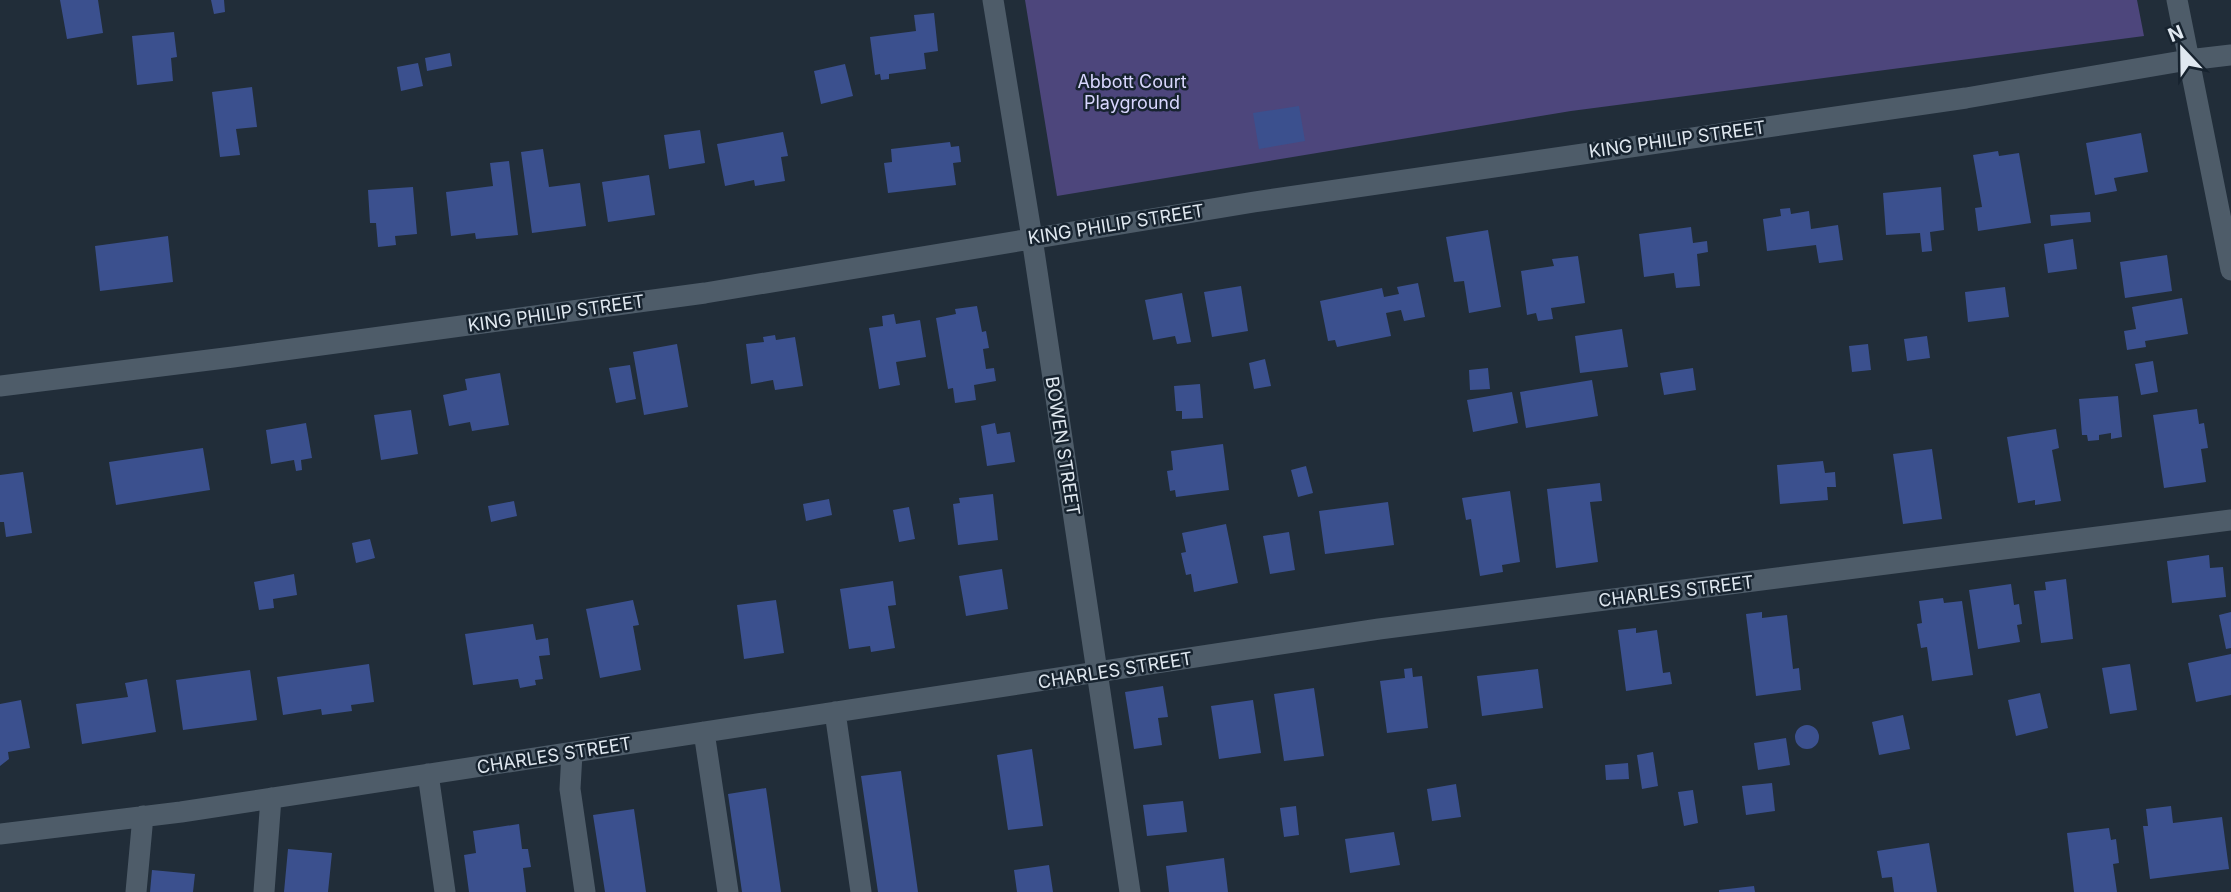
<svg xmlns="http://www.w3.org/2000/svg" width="2231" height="892" font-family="Inter,sans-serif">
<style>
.green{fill:#4d467c}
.building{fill:#3b508e}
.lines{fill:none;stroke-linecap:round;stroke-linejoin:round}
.minor{stroke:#4e5c69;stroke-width:21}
.labels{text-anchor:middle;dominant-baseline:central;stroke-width:5;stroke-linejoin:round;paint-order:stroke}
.park-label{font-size:18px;fill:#d9d7fe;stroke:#17232f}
.street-label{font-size:18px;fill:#e0e8f0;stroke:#17232f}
</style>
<rect width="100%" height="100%" fill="#212d39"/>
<path class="green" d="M1025,0H2137L2144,36L1571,111L1057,196Z"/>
<path class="building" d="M60,0H98L103,33L67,39Z
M211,0H224L225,12L214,14Z
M934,13L938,51L924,53L926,69L889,74V79L881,80L880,74L875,75L870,37L916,31L914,15Z
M174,32L177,57L171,58L173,81L137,85L132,36Z
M450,53L452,66L427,71L425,58Z
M418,63L423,86L401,91L397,67Z
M845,64L853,96L821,104L814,71Z
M252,87L257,127L236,129L240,155L220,157L212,92Z
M1299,106L1305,141L1259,149L1253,113Z
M700,130L705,163L669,169L664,135Z
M783,132L788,156L781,157L785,181L755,186L754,180L725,186L717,144Z
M2141,133L2148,172L2114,178L2117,191L2095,195L2086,143Z
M950,142L951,147L959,146L961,162L953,163L956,185L888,193L884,163L892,162L891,149Z
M543,149L549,187L580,183L586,226L532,233L521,152Z
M1998,151L1999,156L2019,153L2031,223L1978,231L1975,208L1982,207L1973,155Z
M509,161L518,235L476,239L475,233L451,236L446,192L493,186L490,163Z
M649,175L655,215L608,222L602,182Z
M413,187L417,234L395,236L396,245L378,247L376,223H370L368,190Z
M1941,187L1944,230L1930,232L1932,251L1922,252L1920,233L1886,235L1883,193Z
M1790,208L1791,214L1809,211L1811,229L1838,225L1843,260L1819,263L1816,245L1767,251L1763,219L1781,216L1780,209Z
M2090,212L2091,222L2051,226L2050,215Z
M1691,227L1693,243L1707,241L1708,252L1697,254L1700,286L1676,288L1674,273L1644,277L1639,234Z
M1488,230L1501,307L1469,313L1464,281L1454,282L1446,237Z
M168,236L173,282L100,291L95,246Z
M2073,239L2077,269L2048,273L2044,244Z
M2167,255L2172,291L2125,298L2120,262Z
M1578,256L1585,303L1551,308L1553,319L1538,321L1536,313L1527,315L1521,271L1554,266L1552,259Z
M1418,283L1425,317L1404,321L1401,310L1386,313L1391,336L1337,347L1335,340L1328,341L1320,301L1382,288L1384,297L1399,294L1397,287Z
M1241,286L1248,331L1212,337L1204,292Z
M2005,287L2009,317L1968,322L1965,292Z
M1182,293L1191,342L1177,344L1175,336L1153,340L1145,300Z
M2182,298L2188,334L2145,341L2146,347L2127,350L2124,331L2136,329L2132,307Z
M977,306L982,332L986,331L989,348L983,349L986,369L994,368L996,381L974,385L976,400L955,403L953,388L948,389L936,318L956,314L955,309Z
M894,314L896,324L920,320L926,357L896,362L900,385L879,389L869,328L883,326L882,316Z
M1622,329L1628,367L1580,373L1575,336Z
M775,335L776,340L795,337L803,386L775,390L773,380L751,384L746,344L764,342L763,337Z
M1927,336L1930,358L1907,361L1904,339Z
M677,344L688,407L644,415L633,352Z
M1868,344L1871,370L1852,372L1849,346Z
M1265,359L1271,386L1254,389L1249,363Z
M2153,361L2158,392L2141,395L2135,364Z
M630,365L636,399L616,403L609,368Z
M1488,368L1490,389L1470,390L1469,370Z
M1693,368L1696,390L1664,395L1660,373Z
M500,373L509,425L472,431L470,422L449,426L443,395L467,390L465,379Z
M1592,380L1598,416L1526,428L1520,392Z
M1200,384L1203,418L1182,419V411H1176L1174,386Z
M1512,392L1518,423L1473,432L1467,400Z
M2118,396L2122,437L2111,439V433L2099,435V440L2088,441L2087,435H2082L2079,399Z
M2197,409L2199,424L2204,423L2208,448L2201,449L2206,482L2164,488L2153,415Z
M411,410L418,454L381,460L374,415Z
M306,423L312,458L301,460L302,470L296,471L294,460L271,464L266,430Z
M995,423L997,434L1010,432L1015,462L987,466L981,426Z
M2056,429L2059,448L2052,450L2061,501L2035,505V500L2018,503L2007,437Z
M1223,444L1229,490L1176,497L1175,490L1170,491L1167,471L1173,470L1171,451Z
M203,448L210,490L116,505L109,462Z
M1932,449L1942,519L1903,524L1893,454Z
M1823,461L1825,473L1835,472L1836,487H1827L1828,500L1780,504L1777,465Z
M1306,466L1313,493L1298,497L1291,470Z
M23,472L32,533L6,537L4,522H0V475Z
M1600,483L1602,501L1590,502L1598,562L1556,568L1547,489Z
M1510,491L1520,562L1502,565L1503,572L1480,576L1471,519L1466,520L1462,498Z
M993,494L998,540L958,545L953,504L960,503L959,498Z
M829,499L832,515L806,521L803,504Z
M514,501L517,516L491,522L488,506Z
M1388,502L1394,545L1325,554L1319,511Z
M909,507L915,539L899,542L893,510Z
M1226,524L1238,583L1194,592L1191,574L1186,575L1181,553L1186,552L1182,533Z
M1289,532L1295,570L1270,574L1263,536Z
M370,539L375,558L356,563L352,543Z
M2209,555L2210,568L2223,567L2226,597L2172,603L2167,561Z
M1002,569L1008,609L966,616L959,576Z
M294,574L297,595L273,599L274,608L259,610L254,582Z
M2066,579L2073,639L2041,643L2034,591L2046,590L2045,582Z
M893,581L896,605L888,606L895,648L871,652L870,646L849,649L840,589Z
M2011,584L2014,605L2019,604L2022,624L2017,625L2020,642L1978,649L1969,590Z
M1943,598L1944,603L1962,601L1973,675L1932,681L1927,647L1921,648L1917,624L1922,623L1919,601Z
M633,600L639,625L633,626L641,670L600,678L586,609Z
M776,600L784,653L744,659L737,605Z
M1762,612V618L1787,615L1793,669L1799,668L1801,690L1756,696L1746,614Z
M2231,612V648L2226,649L2219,615Z
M533,624L536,640L548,638L550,655L539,656L543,679L535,680L536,685L520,688L518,679L473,685L465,634Z
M1636,628V633L1657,630L1663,673L1670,672L1672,684L1626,691L1618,630Z
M2231,654V695L2196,702L2188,663Z
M369,664L374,702L351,705L352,711L322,715L321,709L283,715L277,677Z
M2130,664L2137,710L2110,714L2102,668Z
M1412,668L1413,677L1422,676L1428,728L1387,733L1380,681L1405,678L1404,669Z
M1538,669L1543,708L1482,716L1477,676Z
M250,670L257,720L183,730L176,680Z
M147,679L156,732L82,744L76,704L128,697L125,683Z
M1163,686L1168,717L1158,718L1162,745L1134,749L1125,692Z
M1314,688L1324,756L1284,761L1274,694Z
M2040,693L2048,728L2016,736L2008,700Z
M21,700L30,748L8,752L9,759L0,766V704Z
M1253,700L1261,753L1219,759L1211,706Z
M1903,715L1910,749L1879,755L1872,722Z
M1795 737a12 12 0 1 1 24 0a12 12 0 1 1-24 0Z
M1786,738L1790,765L1758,770L1754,743Z
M1032,749L1043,826L1008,830L997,755Z
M1653,752L1658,786L1642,789L1637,755Z
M1628,763L1629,779L1606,780L1605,765Z
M901,771L918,892H878L861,776Z
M1772,783L1775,811L1746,815L1742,786Z
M1456,784L1461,817L1432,821L1427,789Z
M766,788L781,892H742L728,794Z
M1693,790L1698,823L1684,826L1678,792Z
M1183,801L1187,832L1147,836L1143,805Z
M1296,806L1299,835L1284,837L1280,808Z
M2171,806L2173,823L2222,817L2229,869L2150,879L2143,826H2148L2146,809Z
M634,809L646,892H605L593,815Z
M519,824L522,849H528L531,867L523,868L526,892H469L464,855L476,853L473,831Z
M2109,828L2111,840L2116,839L2119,863L2113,864L2117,892H2074L2067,833Z
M1394,832L1400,865L1350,873L1345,839Z
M1929,843L1937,892H1894L1892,877L1882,878L1877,851Z
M288,849L332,853L328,892H284Z
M1224,858L1228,892H1169L1166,866Z
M1049,865L1053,892H1017L1014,870Z
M152,870L195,874L193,892H150Z
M1754,886L1755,892H1719V890Z"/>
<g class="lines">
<path class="minor" d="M993,0L1032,238L1130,892
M2177,0L2231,270
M0,386L233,357L705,293L1254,202L1966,98L2188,60L2231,55
M835,712L861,892
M704,732L728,892
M572,753L570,789L585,892
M428,774L445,892
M0,834L181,812L1379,629L2231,520
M136,892L143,816
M264,892L271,798"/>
</g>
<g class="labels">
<g class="park-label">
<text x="1132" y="81">Abbott Court<tspan x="1132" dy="21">Playground</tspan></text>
</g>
<g class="street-label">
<text transform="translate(1677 139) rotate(-8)">KING PHILIP STREET</text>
<text transform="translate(1116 224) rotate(-9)">KING PHILIP STREET</text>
<text transform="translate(556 313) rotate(-8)">KING PHILIP STREET</text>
<text transform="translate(1063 446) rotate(81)">BOWEN STREET</text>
<text transform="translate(1676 591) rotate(-7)">CHARLES STREET</text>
<text transform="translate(1115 670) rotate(-9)">CHARLES STREET</text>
<text transform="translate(554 755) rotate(-9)">CHARLES STREET</text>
</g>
</g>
<g transform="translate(2182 49) rotate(338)" stroke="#17232f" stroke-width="5" paint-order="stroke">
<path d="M0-5L12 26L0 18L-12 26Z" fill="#e0e8f0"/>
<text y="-10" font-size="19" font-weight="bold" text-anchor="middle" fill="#e0e8f0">N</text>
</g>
</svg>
